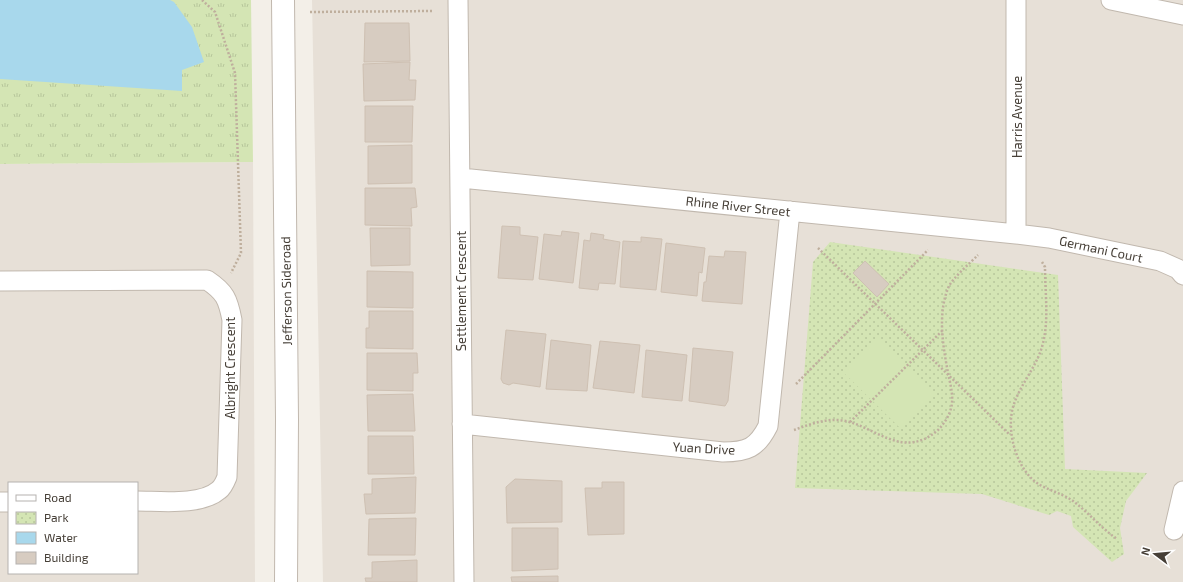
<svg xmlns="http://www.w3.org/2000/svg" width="1183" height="582" font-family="'Exo 2',sans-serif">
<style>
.residential{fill:#e7e0d7;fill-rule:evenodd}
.grass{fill:url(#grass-tufts)}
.park{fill:url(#park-dots)}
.pitch{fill:#d4e5b4}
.water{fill:#a8d8ec}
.building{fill:#d7ccc1;stroke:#cec0b2}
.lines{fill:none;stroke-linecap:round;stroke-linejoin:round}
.minor-casing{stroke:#c1b8ae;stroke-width:21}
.tertiary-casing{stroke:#c1b8ae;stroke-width:24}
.path{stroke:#bfaf9d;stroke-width:2.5;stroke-dasharray:2 2;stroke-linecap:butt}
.minor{stroke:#fff;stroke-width:19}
.tertiary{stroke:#fff;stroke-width:22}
.labels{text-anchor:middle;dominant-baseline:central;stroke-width:3;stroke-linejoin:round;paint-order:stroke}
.street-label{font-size:13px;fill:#463f37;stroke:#fff}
</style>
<defs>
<pattern id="grass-tufts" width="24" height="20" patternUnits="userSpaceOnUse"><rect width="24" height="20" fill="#d4e5b4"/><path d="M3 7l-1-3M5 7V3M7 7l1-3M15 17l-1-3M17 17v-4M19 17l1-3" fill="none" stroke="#b7c69b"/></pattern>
<pattern id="park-dots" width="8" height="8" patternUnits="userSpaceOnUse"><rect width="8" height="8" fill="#d4e5b4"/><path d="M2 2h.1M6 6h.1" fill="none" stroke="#b7c69b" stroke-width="1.8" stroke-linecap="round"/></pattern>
</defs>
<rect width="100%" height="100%" fill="#f3efe8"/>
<path class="residential" d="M312,0H1183V582H323Z
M253,162L255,582H0V164ZM9,483H137V573H9Z"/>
<path class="grass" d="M0,0H251L253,162L0,164Z"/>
<path class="park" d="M830,242L1058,275L1065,469L1147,473L1126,501L1120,528L1124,554L1112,562L1073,527L1071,516L1057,511L1049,515L982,494L795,488L813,262Z"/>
<path class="pitch" d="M878,338L934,394L900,428L844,373Z"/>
<path class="water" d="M0,0H170L174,2L192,27L204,62L182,70V91L0,79Z"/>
<path class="building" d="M365,23H409L410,61L364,62Z
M410,62L409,80H416L415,100L364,101L363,64Z
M365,106H413L412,142H365Z
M412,145V183L368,184V146Z
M365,188H415L417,207L411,208L412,226L365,225Z
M502,226L520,227V235L538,237L533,280L498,278Z
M370,228H410V265L371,266Z
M562,231L579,233L573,283L539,279L544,234L561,236Z
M591,233L604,235L603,239L620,242L615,284L599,283L598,290L579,288L584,240L590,241Z
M641,237L662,239L656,290L620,287L623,241L641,242Z
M666,243L705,248L702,273L699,272L697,296L661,292Z
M725,251L746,252L742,304L702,301L704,282H706L709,256L724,257Z
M865,261L889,284L877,297L853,273Z
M367,271L413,272V308L367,307Z
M369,311H413V349L366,348V328H369Z
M506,330L546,334L540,387L513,383L509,385L503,383L501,379Z
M551,340L591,345L587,391L546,389Z
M600,341L640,345L634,393L593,388Z
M693,348L733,352L728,401L725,406L689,401Z
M646,350L687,355L682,401L642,397Z
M367,353H417L418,373H413V391L367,390Z
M413,394L415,431H368L367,395Z
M368,436H413L414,474H368Z
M416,477L415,513L366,514L364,494H372V479Z
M515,479L562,481V522L507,523L506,487Z
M602,482H624V534L588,535L585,488H602Z
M416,518L415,555H368L369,519Z
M512,528H558V569L512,571Z
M417,560V582H366L365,578H372V562Z
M558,576V582H512L511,577Z"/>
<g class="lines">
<defs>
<path id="minor" d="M458,0L464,582
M1111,0L1183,15
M461,178L1016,234L1049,238L1160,261L1178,269L1183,275
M1016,234V0
M0,281L207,280C225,292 228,299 232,320L227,477C225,482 223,487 219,490C201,506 160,501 137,501
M462,424L723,452C747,452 757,448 768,426L790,211
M0,502H9
M1174,530L1183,491"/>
<path id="tertiary" d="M283,0L287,419L286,582"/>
</defs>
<use href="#minor" class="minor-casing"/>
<use href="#tertiary" class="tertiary-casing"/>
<path class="path" d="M202,0L215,12L235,73L241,253L231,273
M310,12L432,11
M818,248L1010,435
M1042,262L1045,267C1045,292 1049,320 1043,343C1038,365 1021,383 1014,404C1005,429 1016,471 1040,485C1051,491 1063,494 1073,501C1089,513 1101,528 1117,539
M796,384L928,250
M850,422L942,331
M794,430C808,425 823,419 839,420C873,423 901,462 938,430C945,423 951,413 952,403C953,393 950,383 948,373C943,346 937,313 949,286C954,277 970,263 978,255"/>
<use href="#minor" class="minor"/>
<use href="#tertiary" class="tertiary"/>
</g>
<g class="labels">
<g class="street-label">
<text transform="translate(1017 117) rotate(-90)">Harris Avenue</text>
<text transform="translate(738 206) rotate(6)">Rhine River Street</text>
<text transform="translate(1101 249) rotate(12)">Germani Court</text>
<text transform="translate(286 291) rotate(-91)">Jefferson Sideroad</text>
<text transform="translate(461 291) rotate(-90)">Settlement Crescent</text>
<text transform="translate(230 368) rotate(-90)">Albright Crescent</text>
<text transform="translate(704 448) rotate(3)">Yuan Drive</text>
</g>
</g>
<rect x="8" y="482" width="130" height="92" fill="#ffffff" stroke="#b5b2af"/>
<rect x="16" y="495" width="20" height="6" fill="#ffffff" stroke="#b5b2af"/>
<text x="44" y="502" font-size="12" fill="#463f37">Road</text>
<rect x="16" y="512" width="20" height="12" fill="url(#park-dots)" stroke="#b5b2af"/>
<text x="44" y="522" font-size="12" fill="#463f37">Park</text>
<rect x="16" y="532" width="20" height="12" fill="#a8d8ec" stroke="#b5b2af"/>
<text x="44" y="542" font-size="12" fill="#463f37">Water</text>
<rect x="16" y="552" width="20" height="12" fill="#d7ccc1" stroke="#b5b2af"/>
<text x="44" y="562" font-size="12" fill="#463f37">Building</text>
<g transform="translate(1155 554) rotate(286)" stroke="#ffffff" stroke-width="3" paint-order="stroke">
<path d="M0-3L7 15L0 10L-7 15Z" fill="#463f37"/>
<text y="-6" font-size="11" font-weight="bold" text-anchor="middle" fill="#463f37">N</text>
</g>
</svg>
